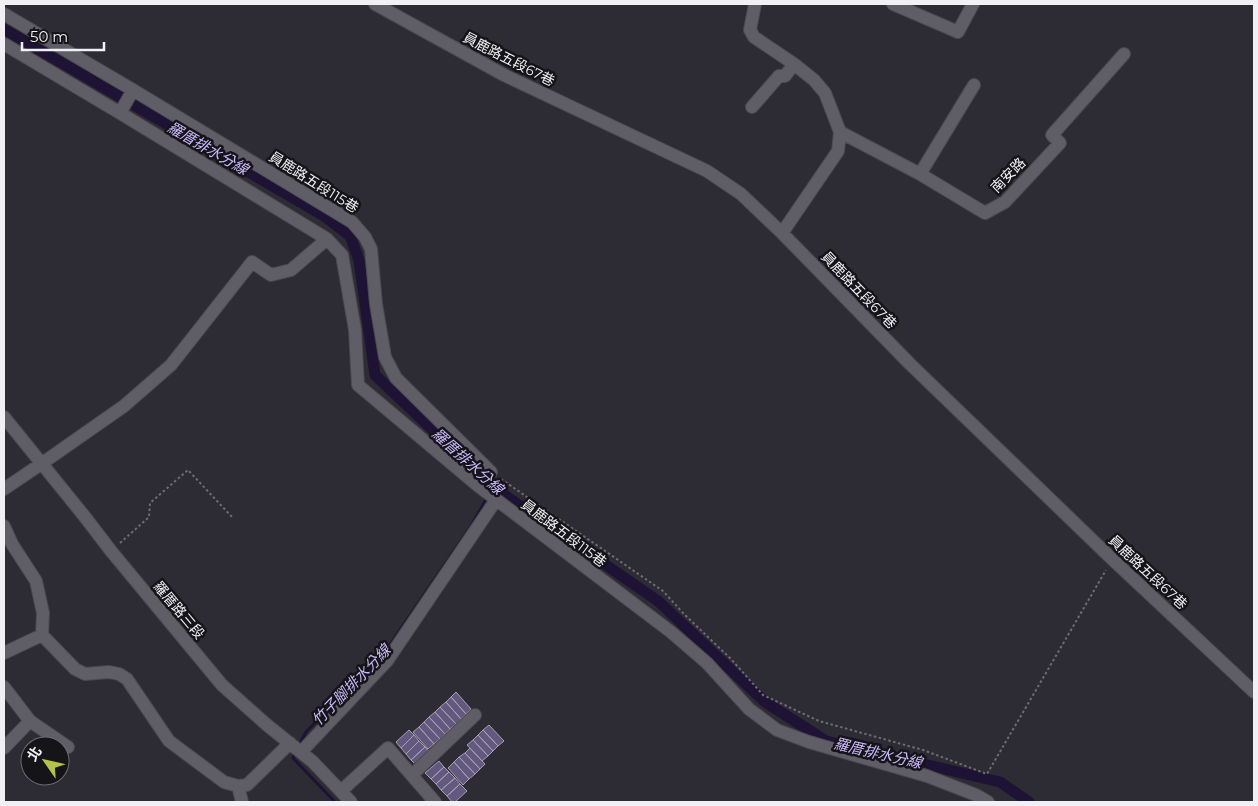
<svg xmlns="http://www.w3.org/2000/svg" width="1258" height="806" font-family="Montserrat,'Noto Sans TC',sans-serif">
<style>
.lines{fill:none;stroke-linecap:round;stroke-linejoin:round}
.stream{stroke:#1e1334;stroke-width:3}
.canal{stroke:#1e1334;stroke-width:11}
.building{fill:#635980;stroke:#a3a1ab}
.minor-casing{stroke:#4b494f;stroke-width:14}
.path{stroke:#6e6c73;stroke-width:2;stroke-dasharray:2.5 2.5;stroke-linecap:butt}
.minor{stroke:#5f5d66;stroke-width:12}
.labels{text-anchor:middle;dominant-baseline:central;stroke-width:5;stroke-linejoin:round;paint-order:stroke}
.street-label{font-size:14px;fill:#f1f0f5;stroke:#151418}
.water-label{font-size:15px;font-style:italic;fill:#cbbafc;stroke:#151418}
</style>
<rect width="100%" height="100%" fill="#2d2b33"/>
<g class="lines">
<path class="stream" d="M298,747L306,732L387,649L471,526L488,496
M295,753L293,758L335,802"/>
<path class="canal" d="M4,29L324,216L350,236L359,260L375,375L493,487L658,601L765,702L826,741L1000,782L1029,802"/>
</g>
<path class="building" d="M456,692L471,709L466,714L451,697Z
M451,697L466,714L461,719L446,702Z
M446,702L461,719L456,724L440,707Z
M440,707L456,724L450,729L435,712Z
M435,712L450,729L445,734L429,717Z
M429,717L445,734L440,739L424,722Z
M424,722L440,739L434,744L419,727Z
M489,725L504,741L498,746L483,730Z
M419,727L434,744L428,749L413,732Z
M409,730L414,735L401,748L396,742Z
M483,730L498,746L493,751L478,735Z
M414,735L419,741L406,754L401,748Z
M478,735L493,751L488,756L473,740Z
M473,740L488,756L482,761L467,745Z
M419,741L425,747L411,760L406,754Z
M425,747L431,754L418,767L411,760Z
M470,748L485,764L480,769L465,753Z
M465,753L480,769L475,774L459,757Z
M459,757L475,774L469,779L454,762Z
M439,761L444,767L431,779L425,773Z
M454,762L469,779L463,785L448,768Z
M444,767L449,772L436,784L431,779Z
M449,772L455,778L441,790L436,784Z
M455,778L460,784L447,796L441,790Z
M460,784L467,791L455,802H452L447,796Z"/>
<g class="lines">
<defs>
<path id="minor" d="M375,4L504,75L707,171L741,194L782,233L910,364L1112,559L1254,692
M755,4L750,30L754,37L794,64L814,80L825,93L840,132L838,151L782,233
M893,4L958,32L973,4
M4,14L133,90L352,222L365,237L371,249L376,304L385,357L396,378L491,472
M4,44L120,113L327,239L342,255L355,330L358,385L477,485L671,632L707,663L749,709L777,730L809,742L927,776L976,795L988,802
M752,107L779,76H785L794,64
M120,113L133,90
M840,132L920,174L985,213L1005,202L1060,143L1052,135L1124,54
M920,174L974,85
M4,417L85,517L111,551L222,685L267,725L313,762L351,802
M4,489L41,464L124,406L171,365L252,262L271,275L291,270L327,239
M4,526L12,544L36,581L43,613L42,635L75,669L85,674L109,672L119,674L127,679L169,741L224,782L238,786L247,785L290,743
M4,653L42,635
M4,687L30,721L68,747
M4,748L30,721
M301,752L387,661L496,500
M412,775L475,715
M238,786L242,802
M341,791L388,748L435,802"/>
</defs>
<use href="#minor" class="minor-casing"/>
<path class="path" d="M501,479L663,591L684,614L731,659L763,695L819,721L923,750L987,774L1106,570
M120,543L149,517L150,503L188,470L232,517"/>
<use href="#minor" class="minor"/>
</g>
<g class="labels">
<g class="street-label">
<text transform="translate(509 59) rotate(27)">員鹿路五段67巷</text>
<text transform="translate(1008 175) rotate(-45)">南安路</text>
<text transform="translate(314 182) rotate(32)">員鹿路五段115巷</text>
<text transform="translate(859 290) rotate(46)">員鹿路五段67巷</text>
<text transform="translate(564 533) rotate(37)">員鹿路五段115巷</text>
<text transform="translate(1148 572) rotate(43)">員鹿路五段67巷</text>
<text transform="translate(179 610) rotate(50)">羅厝路三段</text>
</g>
<g class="water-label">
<text transform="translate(208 148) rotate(30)">羅厝排水分線</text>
<text transform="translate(468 461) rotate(42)">羅厝排水分線</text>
<text transform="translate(351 685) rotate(-46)">竹子腳排水分線</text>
<text transform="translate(878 753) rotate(13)">羅厝排水分線</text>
</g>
</g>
<rect width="1258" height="806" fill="none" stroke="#f1f0f5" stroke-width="10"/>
<g transform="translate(45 761) rotate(304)"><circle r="24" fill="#151418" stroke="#6d6c70"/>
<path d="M0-4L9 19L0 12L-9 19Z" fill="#b3c24b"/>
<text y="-8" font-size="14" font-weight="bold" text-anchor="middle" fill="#f1f0f5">北</text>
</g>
<path d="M22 42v8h82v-8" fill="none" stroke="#f1f0f5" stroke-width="2.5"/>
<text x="30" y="42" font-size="15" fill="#f1f0f5" stroke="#151418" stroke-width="4" paint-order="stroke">50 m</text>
</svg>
